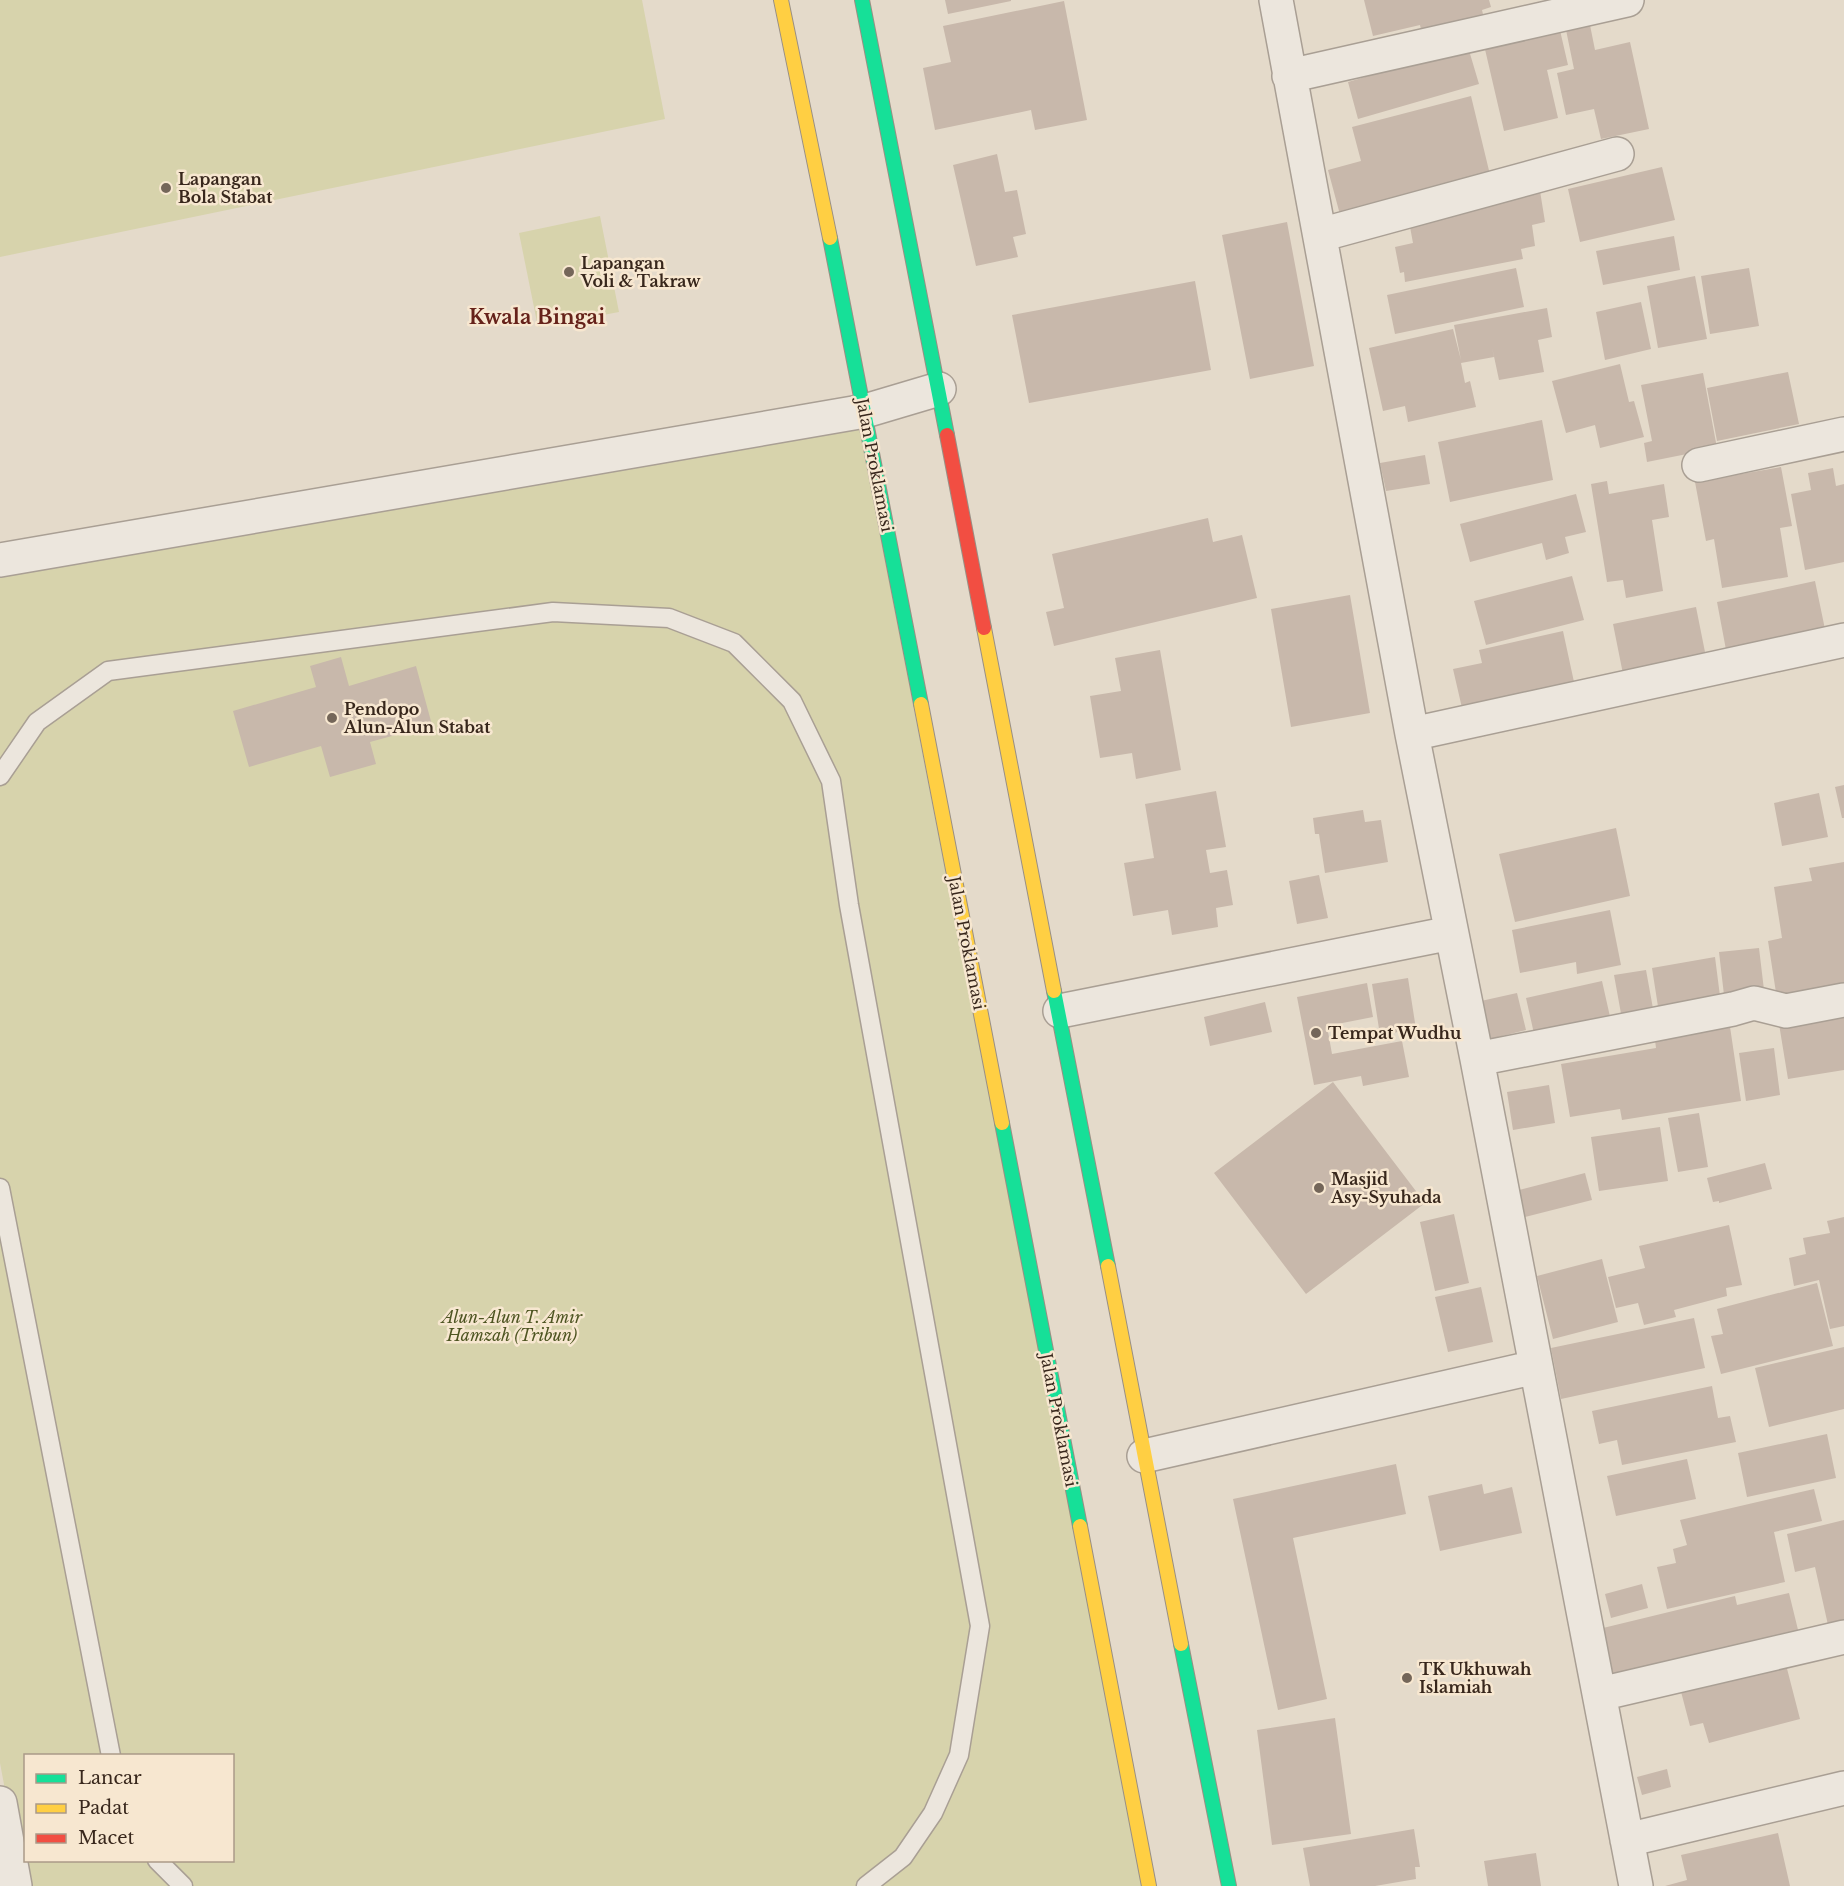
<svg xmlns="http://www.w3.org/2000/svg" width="1844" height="1886" font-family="'Libre Baskerville',serif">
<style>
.green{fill:#d7d3ac;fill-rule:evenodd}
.building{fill:#c8b8ab}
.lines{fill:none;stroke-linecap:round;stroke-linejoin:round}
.lane-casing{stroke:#a99f94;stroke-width:21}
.street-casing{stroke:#a99f94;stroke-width:36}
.fast-casing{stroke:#998f84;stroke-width:16}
.slow-casing{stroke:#998f84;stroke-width:16}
.jam-casing{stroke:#998f84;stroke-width:16}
.lane{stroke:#ece6dd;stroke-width:18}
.street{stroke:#ece6dd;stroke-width:33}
.fast{stroke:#16e098;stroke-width:14}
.slow{stroke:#ffcf43;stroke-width:14}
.jam{stroke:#f24e42;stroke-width:14}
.poi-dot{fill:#746659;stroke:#f7e7d0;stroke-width:2}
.labels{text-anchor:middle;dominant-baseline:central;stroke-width:5;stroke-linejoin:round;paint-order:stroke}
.poi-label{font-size:16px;font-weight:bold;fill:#38271c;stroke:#f7e7d0;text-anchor:start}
.street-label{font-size:16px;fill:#38271c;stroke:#f7e7d0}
.park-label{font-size:16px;font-style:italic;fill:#4e5522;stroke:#f7e7d0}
.quarter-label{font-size:20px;font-weight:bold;fill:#66221a;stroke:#f7e7d0}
</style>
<rect width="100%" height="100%" fill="#e4daca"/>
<path class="green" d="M0,0H642L665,119L0,257Z
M600,216L619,312L538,327L519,233Z
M858,422L1143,1886H23L0,1763V571ZM26,1756H232V1860H26Z"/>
<path class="building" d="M945,0H1011V1L948,14Z
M1364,0H1489L1491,7L1482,10L1486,27L1424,42L1420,25L1373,36Z
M1064,1L1087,120L1035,130L1031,110L935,130L923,68L951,62L943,26Z
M1589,20L1595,50L1630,42L1649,129L1601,139L1594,109L1566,115L1557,73L1574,69L1565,25Z
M1559,26L1568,65L1547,70L1558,118L1504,131L1484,45Z
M1468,47L1479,84L1358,119L1348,82Z
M1471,96L1492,183L1342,222L1328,170L1361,161L1352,127Z
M997,154L1005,192L1017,190L1026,234L1013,237L1018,257L976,266L953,165Z
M1662,167L1675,220L1580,242L1568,189Z
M1540,191L1545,222L1532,225L1535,246L1521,249L1523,259L1405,282L1404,272L1400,273L1395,247L1413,243L1408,216Z
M1287,222L1314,366L1250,379L1222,235Z
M1674,236L1680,270L1603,285L1596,251Z
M1516,268L1524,307L1395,334L1387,295Z
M1749,268L1759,326L1710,334L1701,276Z
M1695,276L1707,339L1658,348L1647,286Z
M1195,281L1211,370L1029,403L1012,315Z
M1641,302L1651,349L1605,360L1596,312Z
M1547,308L1552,337L1538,340L1544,372L1499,380L1492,347L1494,357L1461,363L1465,383L1470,381L1476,407L1408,422L1405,406L1383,411L1369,348L1453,329L1461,360L1454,325Z
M1620,364L1629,402L1634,401L1644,437L1600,448L1595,425L1566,433L1552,381Z
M1788,372L1799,424L1717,441L1707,388Z
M1703,373L1717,448L1647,462L1644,443L1652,441L1641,385Z
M1542,420L1553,480L1450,502L1438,442Z
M1425,455L1430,484L1386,491L1380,463Z
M1781,467L1792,526L1780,528L1788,577L1722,588L1714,539L1706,541L1695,482Z
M1833,468L1836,486L1844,484V562L1805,570L1791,494L1811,490L1808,473Z
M1607,481L1609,494L1664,484L1669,517L1652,520L1663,591L1626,598L1623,580L1607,582L1591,484Z
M1576,494L1586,532L1565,537L1569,553L1546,560L1542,543L1470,562L1460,524Z
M1208,518L1213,542L1242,535L1257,598L1054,646L1046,612L1064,608L1052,554Z
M1572,576L1584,620L1486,645L1474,601Z
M1815,581L1826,634L1727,655L1717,602Z
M1350,595L1370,713L1291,727L1271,609Z
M1696,607L1706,657L1623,674L1613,624Z
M1563,631L1574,682L1462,708L1453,669L1482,663L1479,650Z
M1160,650L1181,770L1136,779L1132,753L1100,758L1090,696L1121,691L1115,658Z
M341,657L349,686L416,666L432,725L370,742L376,764L330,777L321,746L249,767L233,711L316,687L310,666Z
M1844,785V818H1842L1835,787Z
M1216,791L1226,847L1206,850L1210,873L1227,870L1233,905L1216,908L1218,927L1172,935L1168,910L1133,916L1124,863L1154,858L1145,804Z
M1819,793L1828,837L1782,846L1774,803Z
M1363,810L1365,822L1381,820L1388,862L1325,873L1319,834H1315L1313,818Z
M1616,828L1630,896L1515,922L1499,854Z
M1844,862V987L1777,999L1768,941L1782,938L1774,887L1812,881L1809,868Z
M1319,875L1328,918L1297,924L1289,881Z
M1610,910L1621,965L1577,974L1576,962L1520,973L1512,930Z
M1759,948L1764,990L1724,995L1719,952Z
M1715,957L1721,1004L1659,1013L1652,968Z
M1646,970L1654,1014L1622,1019L1614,975Z
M1408,978L1416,1029L1380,1035L1372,984Z
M1602,981L1613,1030L1537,1047L1526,998Z
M1367,983L1373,1017L1327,1026L1332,1054L1402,1041L1409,1077L1363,1086L1361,1076L1314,1085L1297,997Z
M1517,993L1526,1030L1490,1039L1481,1001Z
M1265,1002L1272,1032L1210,1046L1204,1017Z
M1844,1013V1070L1788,1079L1779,1024Z
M1729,1020L1741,1101L1622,1120L1620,1109L1570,1117L1561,1064L1656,1048L1654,1032Z
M1774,1048L1780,1095L1746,1101L1739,1053Z
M1333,1082L1425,1203L1306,1294L1214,1173Z
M1549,1085L1555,1123L1513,1130L1507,1092Z
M1699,1113L1708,1167L1678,1172L1668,1118Z
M1660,1127L1668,1181L1599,1191L1591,1137Z
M1765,1163L1772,1189L1719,1203V1201L1713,1202L1707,1178Z
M1585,1173L1592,1200L1525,1217L1519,1190Z
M1454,1214L1469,1283L1435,1291L1420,1222Z
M1844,1217V1326L1830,1329L1819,1280L1794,1286L1789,1258L1806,1254L1803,1238L1830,1233L1827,1221Z
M1729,1225L1742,1285L1726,1288L1727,1296L1674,1310L1676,1317L1644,1325L1638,1303L1616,1308L1608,1277L1645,1268L1639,1246Z
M1602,1259L1618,1322L1553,1339L1537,1276Z
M1817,1283L1833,1346L1721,1374L1711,1336L1723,1334L1717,1309Z
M1481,1287L1493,1342L1448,1352L1435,1297Z
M1694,1318L1705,1368L1561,1399L1551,1348Z
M1844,1347V1409L1769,1427L1755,1368Z
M1712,1386L1718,1418L1730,1416L1736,1442L1622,1465L1617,1440L1599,1444L1592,1411Z
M1827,1434L1836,1478L1747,1497L1738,1453Z
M1687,1459L1696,1499L1616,1516L1607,1476Z
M1396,1464L1406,1514L1293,1538L1327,1699L1278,1710L1233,1499Z
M1482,1484L1484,1494L1512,1487L1522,1533L1440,1551L1428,1496Z
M1814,1489L1822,1521L1774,1532L1785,1582L1667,1609L1657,1567L1676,1563L1673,1549L1687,1545L1680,1520Z
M1844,1520V1621L1828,1625L1815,1567L1795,1572L1787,1534Z
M1642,1584L1648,1608L1611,1618L1605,1594Z
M1789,1593L1800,1638L1615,1683L1603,1628L1735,1596L1737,1605Z
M1784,1657L1800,1719L1709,1743L1703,1723L1690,1726L1679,1684Z
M1335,1718L1351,1834L1272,1845L1257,1730Z
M1667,1769L1671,1787L1642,1795L1637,1777Z
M1414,1829L1420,1867H1415L1416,1879L1375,1886H1310L1303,1848Z
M1778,1833L1790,1886H1665L1687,1880L1681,1855Z
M1536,1853L1541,1886H1488L1484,1861Z"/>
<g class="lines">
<defs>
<path id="lane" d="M0,776L37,722L108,671L553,612L669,618L734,643L792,701L831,781L849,905L980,1626L959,1755L933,1813L903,1857L866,1886
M0,1188L111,1756
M157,1860L183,1886"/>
<path id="street" d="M1276,0L1412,734L1477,1059L1636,1886
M1289,76L1627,0
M1320,235L1617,154
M1699,465L1844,434
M0,560L865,411L939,389
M1412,734L1844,640
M1060,1011L1451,933
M1477,1059L1733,1009L1754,1003L1786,1011L1844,1000
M1144,1456L1536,1367
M1600,1694L1844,1637
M0,1803L15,1886
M1627,1840L1844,1788"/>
<path id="fast" d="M862,0L947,435
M830,238L921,704
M1054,991L1108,1266
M1002,1123L1080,1526
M1181,1644L1229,1886"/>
<path id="slow" d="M781,0L830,238
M984,628L1054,991
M921,704L1002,1123
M1108,1266L1181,1644
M1080,1526L1149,1886"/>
<path id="jam" d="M947,435L984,628"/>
</defs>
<use href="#lane" class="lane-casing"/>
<use href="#street" class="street-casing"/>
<use href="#fast" class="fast-casing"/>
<use href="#slow" class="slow-casing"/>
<use href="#jam" class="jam-casing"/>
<use href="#lane" class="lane"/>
<use href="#street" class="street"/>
<use href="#fast" class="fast"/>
<use href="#slow" class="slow"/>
<use href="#jam" class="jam"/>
</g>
<g class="poi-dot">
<circle cx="166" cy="188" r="6"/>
<circle cx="569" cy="272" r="6"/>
<circle cx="332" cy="718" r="6"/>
<circle cx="1316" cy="1033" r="6"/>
<circle cx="1319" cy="1188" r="6"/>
<circle cx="1407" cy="1678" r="6"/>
</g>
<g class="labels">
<g class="poi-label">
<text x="178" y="179">Lapangan<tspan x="178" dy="18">Bola Stabat</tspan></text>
<text x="581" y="263">Lapangan<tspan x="581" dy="18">Voli &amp; Takraw</tspan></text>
<text x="344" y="709">Pendopo<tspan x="344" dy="18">Alun-Alun Stabat</tspan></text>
<text x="1328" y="1033">Tempat Wudhu</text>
<text x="1331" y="1179">Masjid<tspan x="1331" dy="18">Asy-Syuhada</tspan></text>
<text x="1419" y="1669">TK Ukhuwah<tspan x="1419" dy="18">Islamiah</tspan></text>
</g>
<g class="street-label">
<text transform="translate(875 465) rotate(79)">Jalan Proklamasi</text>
<text transform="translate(967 943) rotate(79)">Jalan Proklamasi</text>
<text transform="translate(1059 1420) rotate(79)">Jalan Proklamasi</text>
</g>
<g class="park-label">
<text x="512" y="1317">Alun-Alun T. Amir<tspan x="512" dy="18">Hamzah (Tribun)</tspan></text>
</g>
<g class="quarter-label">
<text x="537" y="317">Kwala Bingai</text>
</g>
</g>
<rect x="24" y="1754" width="210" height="108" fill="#f7e7d0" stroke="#ab9a88" stroke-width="1.5"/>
<rect x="36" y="1774" width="30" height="9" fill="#16e098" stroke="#ab9a88" stroke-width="1.5"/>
<text x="78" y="1784" font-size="18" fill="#38271c">Lancar</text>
<rect x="36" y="1804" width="30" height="9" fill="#ffcf43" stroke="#ab9a88" stroke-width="1.5"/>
<text x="78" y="1814" font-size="18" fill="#38271c">Padat</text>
<rect x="36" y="1834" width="30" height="9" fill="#f24e42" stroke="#ab9a88" stroke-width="1.5"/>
<text x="78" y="1844" font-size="18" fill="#38271c">Macet</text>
</svg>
